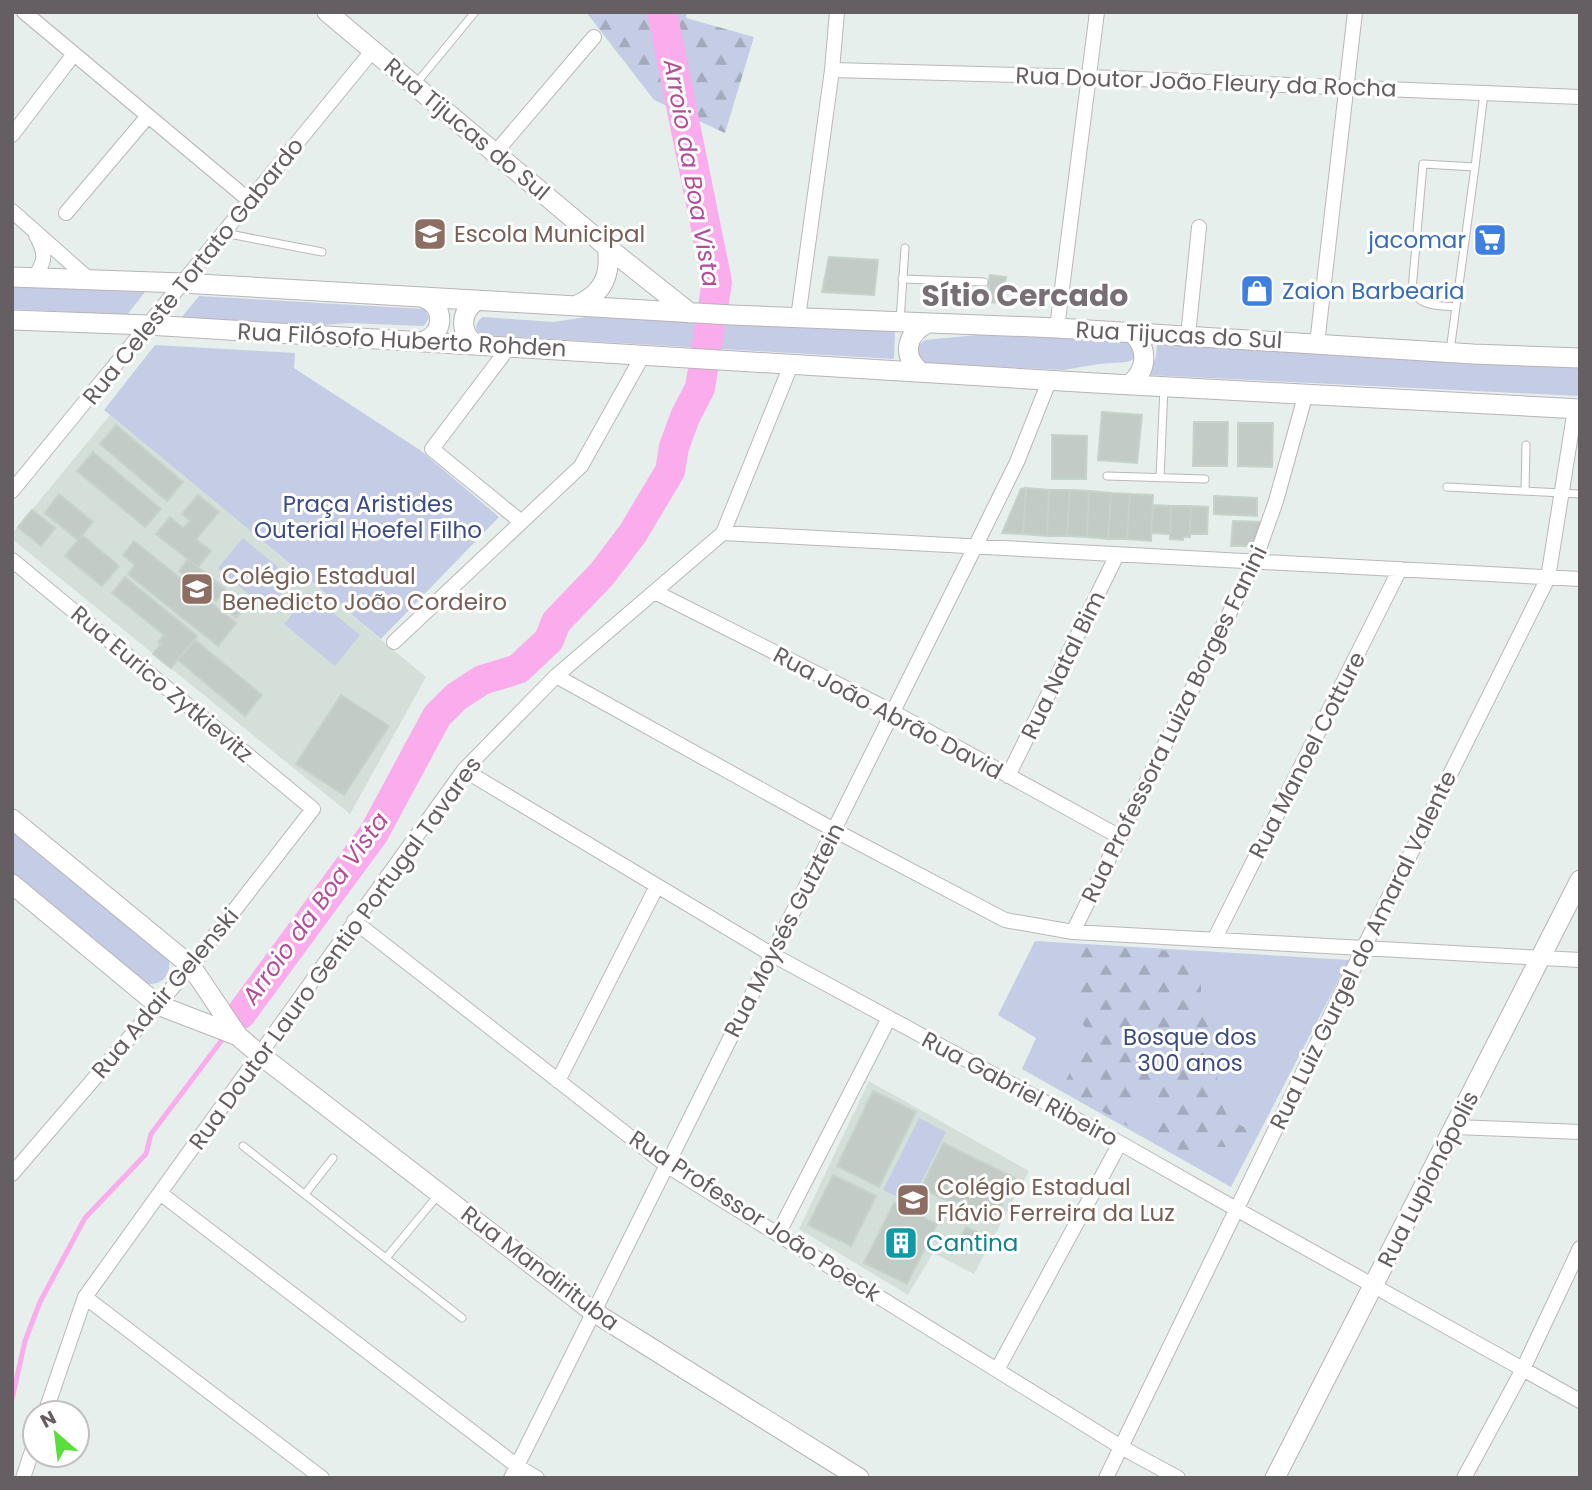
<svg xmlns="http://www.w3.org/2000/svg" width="1592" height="1490" font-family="Poppins,sans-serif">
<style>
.education{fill:#d4dfda}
.green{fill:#c4cde5}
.forest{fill:url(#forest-firs)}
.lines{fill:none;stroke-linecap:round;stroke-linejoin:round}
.stream{stroke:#faacec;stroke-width:5}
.river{stroke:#faacec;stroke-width:30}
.building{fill:#c2cbc5;stroke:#c5d3cb;stroke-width:2}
.lane-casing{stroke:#bcb6ba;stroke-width:9}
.street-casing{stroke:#bcb6ba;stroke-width:16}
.secondary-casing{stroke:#bab2b7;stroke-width:21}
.lane{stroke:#fff;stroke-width:7}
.street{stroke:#fff;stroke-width:14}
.secondary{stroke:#fff;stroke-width:19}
.labels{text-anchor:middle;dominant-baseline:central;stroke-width:6;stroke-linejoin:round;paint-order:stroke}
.street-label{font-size:23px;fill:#655e63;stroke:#fff}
.education-label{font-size:23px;fill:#785e54;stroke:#fff;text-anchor:start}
.shop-label{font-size:23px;fill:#366cbe;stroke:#fff;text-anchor:end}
.park-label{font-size:23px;fill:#3c4c86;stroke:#fff}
.culture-label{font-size:23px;fill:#0d838f;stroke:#fff;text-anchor:start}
.water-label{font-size:24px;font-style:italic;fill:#b34c9a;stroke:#fff}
.district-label{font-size:30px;font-weight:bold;fill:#776f75;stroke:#fff}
</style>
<defs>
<pattern id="forest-firs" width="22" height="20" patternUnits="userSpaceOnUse" patternTransform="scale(1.75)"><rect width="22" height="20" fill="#c4cde5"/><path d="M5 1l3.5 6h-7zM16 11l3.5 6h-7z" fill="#a3aabd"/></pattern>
</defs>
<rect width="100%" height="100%" fill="#e6efeb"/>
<path class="education" d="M110,415L426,677L350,814L12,539V534Z
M869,1081L1029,1171L974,1274L933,1253L908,1295L799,1229Z"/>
<path class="green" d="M12,286L145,292L127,315L12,309Z
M199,296L425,309L429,318L424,326L348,323L310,326L181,318Z
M483,317L554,322L586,317L895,331L894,359L482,335C473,331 475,322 483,317Z
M988,334L1129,340L1136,358L1127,362L1099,364L1063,370L922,363L919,360L918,346L925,340Z
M1157,344L1580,368V396L1147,375L1156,357Z
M155,345L295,353L294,368L420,450L499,517L381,639L104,410Z
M243,538L293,580L267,610L218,568Z
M309,593L360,635L335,666L284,624Z
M12,829L168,957C173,973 163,986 146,984L12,873Z
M1035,941L1349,960L1231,1187L1022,1069L1036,1038L998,1015Z
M919,1118L946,1132L911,1203L883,1190Z"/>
<path class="forest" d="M586,12H687L686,18L754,37L725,133L654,100Z
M1074,945L1190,952V963L1201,968V993L1219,1030L1214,1052L1220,1060L1217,1080L1230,1089L1222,1104L1229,1120L1253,1131L1250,1138L1240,1137L1233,1147H1216L1197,1159L1179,1153L1173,1141L1158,1135L1151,1127L1163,1105L1152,1088L1143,1082L1129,1127L1063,1088L1078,1053L1094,1039L1076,1015L1079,969L1068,963Z"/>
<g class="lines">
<path class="stream" d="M12,1399L25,1341L40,1302L85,1218L146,1154L151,1134L225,1036"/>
<path class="river" d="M241,1014L374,833L437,716L456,697L482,680L518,669L549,640L556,622L602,574L633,533L670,471L674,447L685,417L700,388L717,282L662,12"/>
</g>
<path class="building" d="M829,257L878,260L874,295L822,292Z
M990,275L1006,277L1000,303L986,302Z
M1248,280L1268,281L1262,303L1248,301Z
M1102,412L1142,415L1137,463L1098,460Z
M1194,422H1228L1227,466H1193Z
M1238,423H1273L1272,467L1238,466Z
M116,425L183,482L167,501L100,444Z
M1052,435L1087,436L1086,479H1052Z
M93,452L161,509L145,527L77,471Z
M1026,488L1049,490L1047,536L1023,534Z
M1026,488L1023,534L1002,533L1021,489Z
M1049,490H1070L1067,536H1047Z
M1070,490L1089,491L1087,537L1067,536Z
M1089,491L1111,493L1108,539L1087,537Z
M1111,493L1130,494L1127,539H1108Z
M59,494L93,522L78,540L45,513Z
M1130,494L1153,495L1151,541L1127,539Z
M198,495L219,512L196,539L211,551L198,567L156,534L170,517L183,528L190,521L182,514Z
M1214,496L1257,498V516L1214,514Z
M1153,505L1171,506L1170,534L1151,533Z
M1171,506H1191L1190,537H1183V540L1170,539Z
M1191,506L1208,507L1207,534H1190Z
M32,510L55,528L41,546L18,527Z
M1233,521L1262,522L1253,546H1231Z
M82,535L119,566L102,586L65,556Z
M134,541L236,623L218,646L128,574L135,565L123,555Z
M188,559L225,589L216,601L179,571Z
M125,577L197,636L171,668L153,654L161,644L158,642L164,635L112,593Z
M231,594L246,606L236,618L222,606Z
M195,640L262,695L245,716L178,660Z
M341,695L389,726L344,795L296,764Z
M873,1091L916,1112L879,1187L837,1166Z
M943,1143L1015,1178L992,1223L921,1188Z
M833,1175L876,1196L851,1246L808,1225Z
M894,1203L937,1224L907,1284L864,1263Z
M966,1227L984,1236L975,1253L957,1244Z"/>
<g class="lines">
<defs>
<path id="lane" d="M415,85L475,12
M1475,167L1484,93
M224,233L322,252
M902,279L984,282
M900,321L905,248
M1450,351L1475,167L1423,164L1412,290C1422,308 1437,305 1456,307
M1107,476L1205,479
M1160,478L1164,387
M1447,487L1580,494
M1525,491L1526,445
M243,1146L462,1318
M305,1194L333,1158
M386,1258L439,1194"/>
<path id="street" d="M24,12L250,201
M832,70L1089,77L1580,97
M12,135L74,54
M495,153L594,37
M12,211L91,281
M66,213L148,116
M34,278C46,261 46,253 36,235
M798,318L832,70L837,12
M1057,328L1097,12
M1188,336L1199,227
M1317,344L1355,12
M509,347L432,449L520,521
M12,491L373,50
M723,533L1580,579
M12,560L313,809L191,966L12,1174
M655,592L893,712L1120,837
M394,642L581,466L643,355
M556,676L834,830L1005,920L1073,932L1580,960
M464,770L771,954L1120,1143L1236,1209L1580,1401
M1008,776L1117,555
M354,921L666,1165L1121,1447L1178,1478
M1073,932L1254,563L1276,501L1306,393
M1214,940L1400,569
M558,1081L657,886
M1455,1127L1580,1132
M160,1193L517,1466L537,1478
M778,1234L889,1018
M85,1297L322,1478
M997,1370L1120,1143
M45,1413L85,1297L464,770L556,676L723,533L791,365
M23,1478L35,1442
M511,1478L975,547L1017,462L1050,379
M1106,1478L1364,947L1548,578L1575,409
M1464,1478L1523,1369L1580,1248"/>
<path id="secondary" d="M327,12L607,247L690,313
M12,277L182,283L731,315L1057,328L1473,354L1580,358
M575,306C602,295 612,276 607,247
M12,320L148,325L1095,383L1580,409
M421,342C445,335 446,307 424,298
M476,345C459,332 460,313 476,301
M921,372C901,357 906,333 928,323
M1129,385C1147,371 1149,350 1133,333
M12,819L191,966L238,1036L259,1054L592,1311L859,1478
M12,884L158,1005L238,1036
M1275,1478L1580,880"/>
</defs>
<use href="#lane" class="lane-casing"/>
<use href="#street" class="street-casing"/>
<use href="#secondary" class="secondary-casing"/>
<use href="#lane" class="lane"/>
<use href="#street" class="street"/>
<use href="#secondary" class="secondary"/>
</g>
<defs>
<symbol id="school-square" viewBox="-11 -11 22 22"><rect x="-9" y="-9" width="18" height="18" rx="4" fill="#8d6e63" stroke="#fff"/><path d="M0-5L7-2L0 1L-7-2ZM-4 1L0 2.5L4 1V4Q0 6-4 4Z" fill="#fff"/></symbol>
<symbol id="supermarket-square" viewBox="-11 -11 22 22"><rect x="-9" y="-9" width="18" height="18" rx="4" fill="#3f7fe0" stroke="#fff"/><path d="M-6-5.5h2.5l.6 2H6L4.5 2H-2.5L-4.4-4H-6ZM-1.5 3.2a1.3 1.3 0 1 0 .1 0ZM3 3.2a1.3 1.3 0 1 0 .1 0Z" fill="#fff"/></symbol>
<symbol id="shop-square" viewBox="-11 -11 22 22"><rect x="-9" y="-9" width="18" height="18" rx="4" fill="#3f7fe0" stroke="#fff"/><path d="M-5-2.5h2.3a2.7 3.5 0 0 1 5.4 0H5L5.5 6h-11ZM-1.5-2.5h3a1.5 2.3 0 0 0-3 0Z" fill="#fff"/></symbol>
<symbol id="building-square" viewBox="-11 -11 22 22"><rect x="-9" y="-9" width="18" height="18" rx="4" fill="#0f9aa8" stroke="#fff"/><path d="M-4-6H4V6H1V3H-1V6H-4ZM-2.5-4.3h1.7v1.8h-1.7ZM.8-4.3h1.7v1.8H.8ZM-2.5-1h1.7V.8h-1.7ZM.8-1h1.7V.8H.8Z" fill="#fff"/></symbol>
</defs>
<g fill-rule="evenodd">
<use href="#school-square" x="411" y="215" width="38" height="38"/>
<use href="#supermarket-square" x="1471" y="221" width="38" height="38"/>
<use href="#shop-square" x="1238" y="272" width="38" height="38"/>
<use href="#school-square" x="178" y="570" width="38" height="38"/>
<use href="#school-square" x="894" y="1181" width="38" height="38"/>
<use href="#building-square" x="882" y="1224" width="38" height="38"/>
</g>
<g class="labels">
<g class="street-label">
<text transform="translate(1206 82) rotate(2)">Rua Doutor João Fleury da Rocha</text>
<text transform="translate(467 129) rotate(40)">Rua Tijucas do Sul</text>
<text transform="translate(193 271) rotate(-51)">Rua Celeste Tortato Gabardo</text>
<text transform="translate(1179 335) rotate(3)">Rua Tijucas do Sul</text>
<text transform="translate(402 340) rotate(3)">Rua Filósofo Huberto Rohden</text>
<text transform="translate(1063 665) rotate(-64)">Rua Natal Bim</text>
<text transform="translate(162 684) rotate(40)">Rua Eurico Zytkievitz</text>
<text transform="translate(888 713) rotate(28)">Rua João Abrão David</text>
<text transform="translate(1174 724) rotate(-64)">Rua Professora Luiza Borges Fanini</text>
<text transform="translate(1307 755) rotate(-63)">Rua Manoel Cotture</text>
<text transform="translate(784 930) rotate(-63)">Rua Moysés Gutztein</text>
<text transform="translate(1363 950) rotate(-64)">Rua Luiz Gurgel do Amaral Valente</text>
<text transform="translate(335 953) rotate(-54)">Rua Doutor Lauro Gentio Portugal Tavares</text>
<text transform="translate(165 993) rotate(-50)">Rua Adair Gelenski</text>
<text transform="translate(1020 1089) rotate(28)">Rua Gabriel Ribeiro</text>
<text transform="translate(1428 1179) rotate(-63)">Rua Lupionópolis</text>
<text transform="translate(755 1216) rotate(33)">Rua Professor João Poeck</text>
<text transform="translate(540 1268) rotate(37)">Rua Mandirituba</text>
</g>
<g class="education-label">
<text x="454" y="234">Escola Municipal</text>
<text x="222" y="576">Colégio Estadual<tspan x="222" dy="26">Benedicto João Cordeiro</tspan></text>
<text x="937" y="1187">Colégio Estadual<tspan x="937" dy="26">Flávio Ferreira da Luz</tspan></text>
</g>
<g class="shop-label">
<text x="1466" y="240">jacomar</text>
<text x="1282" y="291" text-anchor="start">Zaion Barbearia</text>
</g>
<g class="park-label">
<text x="368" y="504">Praça Aristides<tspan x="368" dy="26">Outerial Hoefel Filho</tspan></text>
<text x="1190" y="1037">Bosque dos<tspan x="1190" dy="26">300 anos</tspan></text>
</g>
<g class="culture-label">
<text x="926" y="1243">Cantina</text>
</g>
<g class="water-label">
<text transform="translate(692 173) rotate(80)">Arroio da Boa Vista</text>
<text transform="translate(315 908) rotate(-54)">Arroio da Boa Vista</text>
</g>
<g class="district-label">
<text x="1025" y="295">Sítio Cercado</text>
</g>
</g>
<rect width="1592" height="1490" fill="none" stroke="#655e63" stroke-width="28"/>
<g transform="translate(56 1434) rotate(332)"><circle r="33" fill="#ffffff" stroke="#c1bfc1" stroke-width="2"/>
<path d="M0-5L12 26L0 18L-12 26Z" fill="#5ade3d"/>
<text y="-10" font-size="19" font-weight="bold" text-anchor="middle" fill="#655e63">N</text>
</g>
</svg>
